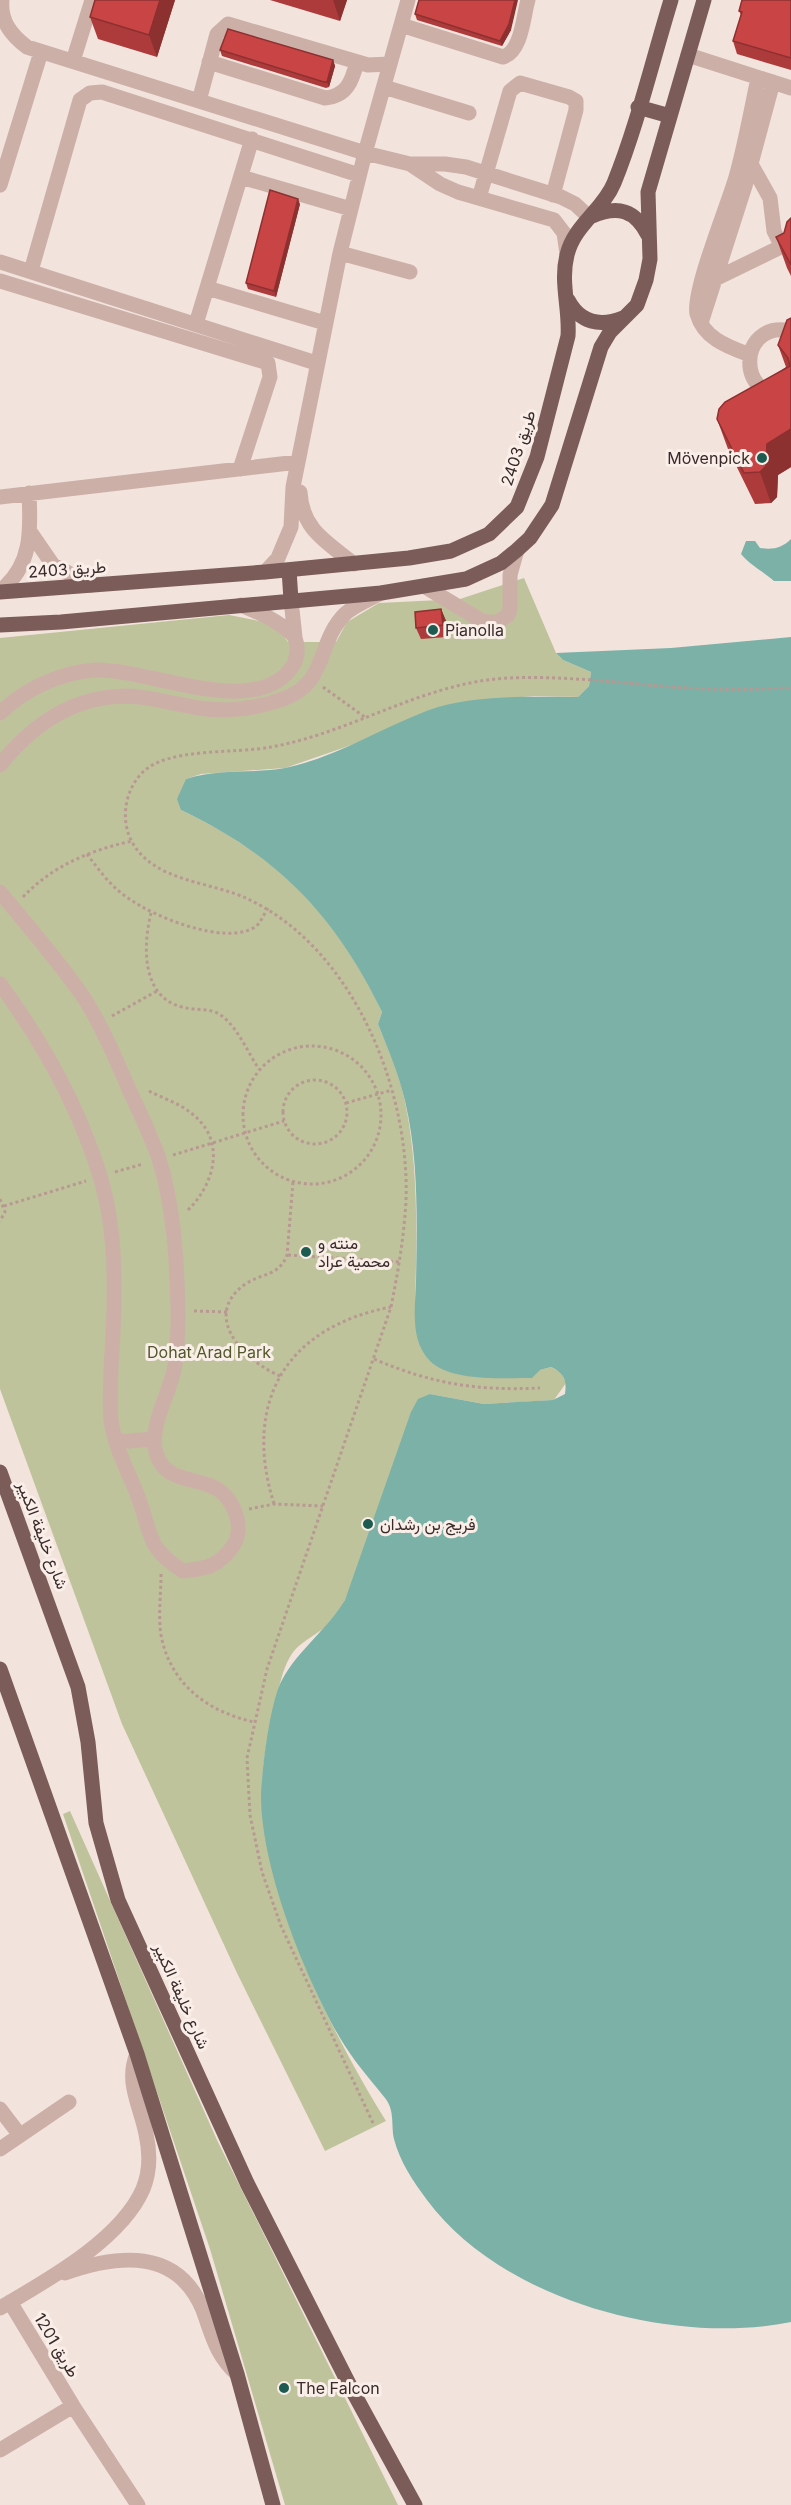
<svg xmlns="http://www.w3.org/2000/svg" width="791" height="2505" font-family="Inter,Vazirmatn,sans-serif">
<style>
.green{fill:#bfc39c}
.water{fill:#7bb1a6}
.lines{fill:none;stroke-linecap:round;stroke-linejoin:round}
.path{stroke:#b89992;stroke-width:3;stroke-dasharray:3 3;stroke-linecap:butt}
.minor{stroke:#ccb0a8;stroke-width:15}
.major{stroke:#7b5c59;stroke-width:15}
.wall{fill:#ad3b3b}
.shaded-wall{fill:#8d3030}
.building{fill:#c94545;stroke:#8d3030;stroke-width:1.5}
.poi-dot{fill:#1d5b50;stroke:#faeee9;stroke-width:2}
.labels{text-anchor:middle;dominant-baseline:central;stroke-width:6;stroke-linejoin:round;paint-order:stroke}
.street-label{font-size:16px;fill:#382a28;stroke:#faeee9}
.poi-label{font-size:16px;fill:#382a28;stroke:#faeee9;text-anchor:start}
.park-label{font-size:16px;fill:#52572b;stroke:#faeee9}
</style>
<rect width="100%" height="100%" fill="#f3e3dd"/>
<path class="green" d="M524,578L556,653L563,660L591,672L589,686L578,697L535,696L482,700L285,768L201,774L186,779L181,810C278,856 336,915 382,1012L378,1024C388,1049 400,1076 405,1102C420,1173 416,1247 415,1319L540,1370L551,1367L561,1372L566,1383L554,1400L484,1404L430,1394L345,1600C341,1608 337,1617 330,1623C320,1633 303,1640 294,1651C282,1666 278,1693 274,1711C267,1737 261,1770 262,1797C264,1899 332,2034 386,2121L325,2151L237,1973L122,1724L0,1389V638L229,615L275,624L288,642H336L347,622L379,603L460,599Z
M70,1811L217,2140L398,2505H285L210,2249L63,1814Z"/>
<path class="water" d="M791,539V581H774C763,571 751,566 741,554L746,541H755L760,548C773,550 782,548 791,539Z
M791,637V2322C672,2346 502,2301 427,2200C413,2181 400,2162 394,2139C391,2125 395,2110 385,2098C369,2078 353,2060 340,2038C304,1975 261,1868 261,1795C262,1769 270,1702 282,1680C298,1650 327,1630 345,1600L411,1412L418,1399L430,1394L484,1404L553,1400L565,1394C567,1380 564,1373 551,1367L540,1370L532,1378C504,1378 451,1382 430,1361C410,1341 415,1309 416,1283C417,1223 419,1160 405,1101C399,1075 388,1049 378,1024L382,1012C335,915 278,856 181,810L177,799L186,779C218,768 252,774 285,768C335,758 381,728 429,710C473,694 532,697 578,697L589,686L591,672L563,660L556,653L671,648Z"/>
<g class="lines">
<path class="path" d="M323,687L366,718
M87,854C99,870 111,887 128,898C154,917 225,946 255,927C260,924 264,914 268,908
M23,897C52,866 91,850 132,841
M151,913C143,945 141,997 182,1007C196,1011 210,1007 222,1016C238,1028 248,1053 259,1069
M112,1016L157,991
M243 1115a69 69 0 1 1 138 0a69 69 0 1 1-138 0Z
M283 1112a32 32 0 1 1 64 0a32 32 0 1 1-64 0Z
M149,1091C162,1098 179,1103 191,1113C227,1140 215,1184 187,1211
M346,1103L392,1090
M173,1155L284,1121
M115,1172L143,1164
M0,1199L5,1212L0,1221
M4,1206L86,1181
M288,1255L400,1262
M194,1311L228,1312
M374,1359C433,1384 477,1391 540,1388
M280,1376C247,1362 200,1318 244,1285C260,1273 279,1277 287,1255L293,1182
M274,1504C242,1402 286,1327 391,1307
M249,1509L274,1504L323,1506
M161,1574C161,1594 158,1615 161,1635C170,1684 208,1712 254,1722
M373,2123L281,1926L262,1872L250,1815L247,1758L267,1669L391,1307C398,1272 404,1237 406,1201C410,1090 354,950 250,900C212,881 155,883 132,842C120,820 125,790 142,773C166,747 236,754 271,747C354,732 424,682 509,678C574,675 639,686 704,689C732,690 762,689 791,688"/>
<path class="minor" d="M2,0C0,21 11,35 27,47L365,153L410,164H445L466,167L561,197L575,204L589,217
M401,25L503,57C522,51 523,17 528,0
M688,55L791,88
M73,61L92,0
M209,62L325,98C347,96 352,81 357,62
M384,87L469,113
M199,101L217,34L228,24L368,65L390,64
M410,164L440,184L458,192L554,220L564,233L567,254
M751,164L770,198L774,231L782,247
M241,177L351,209
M0,185L41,52
M479,198L510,91L520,83L569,97L576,101V110L553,195
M340,253L410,272
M0,262L316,363
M31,271L80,100L90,93L102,92L359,175
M715,279L791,242
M0,281L268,363L270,377L240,469
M207,288L325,323
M701,323L745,186L773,82
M196,324L252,139
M791,331C736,319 736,405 791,393
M750,355C729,347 704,339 697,314C692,292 728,205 736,177C745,145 751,111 758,78
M300,492C302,530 327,542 354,564
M0,497L298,462
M31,533L53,565L91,585
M265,572L278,558L291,527L293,487L340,253L365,153L408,0
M424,586L482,621L496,623L508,615L510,609V575L517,550
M0,591C32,566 31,531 29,493
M291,600L295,637
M0,713C25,689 59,673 94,670C146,667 259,723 294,664C298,656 299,641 292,634C277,620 260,613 241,605
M0,765C32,725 73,696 127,696C151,697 175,704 199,708C224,712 255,709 280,700C330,684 315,643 346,613C355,605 370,599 381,593
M0,892C28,926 57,959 82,995C99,1020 113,1052 125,1080C136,1106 150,1132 159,1159C174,1206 177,1262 178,1311C178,1330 178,1352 174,1370C169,1394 151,1424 155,1448C161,1481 189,1477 211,1486C233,1494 246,1527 233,1546C220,1566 205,1569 183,1571C145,1546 153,1536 138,1497C129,1472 114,1447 111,1420C108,1381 114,1341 114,1302C115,1262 112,1215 100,1176C79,1108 42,1041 0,984
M117,1442L154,1439
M0,2109L19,2134
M0,2149L69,2102
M65,2273C117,2255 177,2247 203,2310C212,2335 216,2355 237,2374
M10,2302L73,2406L138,2505
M0,2308C46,2281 121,2240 143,2189C150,2172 150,2152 146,2134C141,2107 125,2082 137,2054
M0,2450L73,2406"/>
<path class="major" d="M638,107L670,116
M592,216C618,205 635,210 648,235
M568,300C580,323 600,327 623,318
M289,570L291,600
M0,592L265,572L409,558L451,551L489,534L517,507L537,457L568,336C570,309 560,282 567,255C574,225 603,210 614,183C637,126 653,59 671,0
M0,625L61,622L381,593L466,579L501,563L517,550L530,538L552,505L601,347L610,332L637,305L646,280L650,259L648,192L704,0
M0,1472L78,1687L88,1742L96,1823L118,1900L247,2183L351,2388L415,2505
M0,1669L137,2054L237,2374L273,2505"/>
</g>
<path class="wall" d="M175,0L157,57L98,39L90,17Z
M270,0H347L340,21Z
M791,0V70L737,54L733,41L741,15L739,11Z
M415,14L511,30L502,46L417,20Z
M220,50L333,60L335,66L329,87L326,88L222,56Z
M300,204L276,297L248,289L246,283Z
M791,218V276L787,268L776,237L784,233Z
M791,318V467L778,475L777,497L771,503L755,504L728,449L717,419L786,367L778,345Z
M441,609L446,621L447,637L421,639L416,628Z"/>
<path class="shaded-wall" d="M160,0H175L157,57L149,35Z
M333,0H347L340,21Z
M515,0H518L511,30L502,46L500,41Z
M333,60L335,66L329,87L327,82Z
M298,199L300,204L276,297L274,291Z
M791,429V467L778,475L777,497L771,503L760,472L767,444Z
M441,609L446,621L447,637L443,625Z"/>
<path class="building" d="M95,0H160L149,35L90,17Z
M419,0H515L509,24L500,41L415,14Z
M742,0H791V58L733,41L742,12L739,11Z
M228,29L333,60L327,82H324L220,50Z
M270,190L298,199L274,291L246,283Z
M791,218V265L776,237L784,233L787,222Z
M791,318V429L767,444L766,466L760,472L744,473L717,419L719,409L725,402L790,366L788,358L778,345L787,320Z
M441,609L443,625L416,628L415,612Z"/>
<g class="poi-dot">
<circle cx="762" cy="458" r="6"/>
<circle cx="433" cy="630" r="6"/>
<circle cx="306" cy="1252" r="6"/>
<circle cx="368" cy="1524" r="6"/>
<circle cx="284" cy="2388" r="6"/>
</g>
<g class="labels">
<g class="street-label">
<text transform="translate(518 448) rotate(-72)">طريق 2403</text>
<text transform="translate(67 569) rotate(-4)">طريق 2403</text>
<text transform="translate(43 1535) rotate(69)">شارع خليفة الكبير</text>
<text transform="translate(182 1996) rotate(66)">شارع خليفة الكبير</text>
<text transform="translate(57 2345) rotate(59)">طريق 1201</text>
</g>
<g class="poi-label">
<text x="750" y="458" text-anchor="end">Mövenpick</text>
<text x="445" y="630">Pianolla</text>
<text x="318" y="1243">منته و<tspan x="318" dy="18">محمية عراد</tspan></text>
<text x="380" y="1524">فريج بن رشدان</text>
<text x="296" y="2388">The Falcon</text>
</g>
<g class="park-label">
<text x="209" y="1352">Dohat Arad Park</text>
</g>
</g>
</svg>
